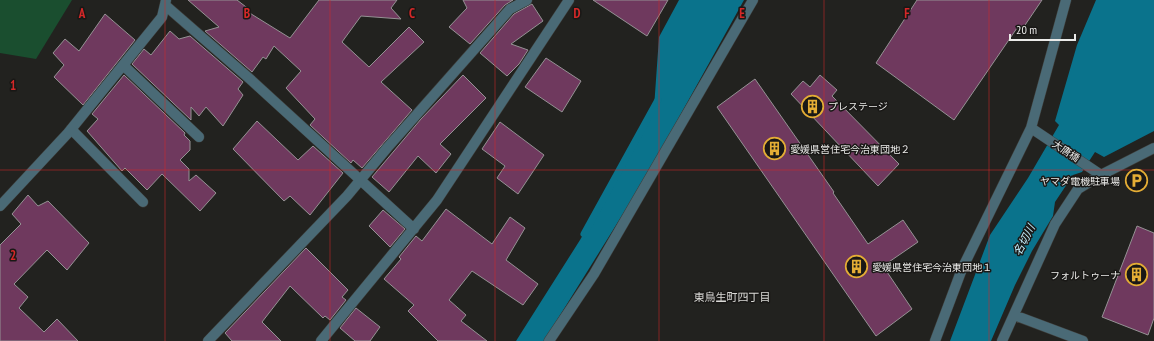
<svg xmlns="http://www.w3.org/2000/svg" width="1154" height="341" font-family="'PT Sans Narrow','Noto Sans JP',sans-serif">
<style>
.green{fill:#1a4e2f}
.water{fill:#0a738c}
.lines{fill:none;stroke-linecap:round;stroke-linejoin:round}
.stream{stroke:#0a738c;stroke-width:7}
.building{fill:#6f395e;stroke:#959294}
.street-casing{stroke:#3e3e3b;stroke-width:11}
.street{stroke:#4a6a76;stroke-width:10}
.grid{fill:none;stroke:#d62828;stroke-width:1;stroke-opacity:0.55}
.labels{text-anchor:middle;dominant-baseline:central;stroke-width:3;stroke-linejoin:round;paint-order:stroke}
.poi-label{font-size:10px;fill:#ebebe9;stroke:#191816;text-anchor:start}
.street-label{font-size:10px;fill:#ebebe9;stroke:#191816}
.water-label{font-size:11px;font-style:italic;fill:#c1ecfa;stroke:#191816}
.neighbourhood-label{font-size:11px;fill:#dad9d6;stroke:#191816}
.grid-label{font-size:13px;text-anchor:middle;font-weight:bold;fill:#d62828;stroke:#191816;stroke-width:3;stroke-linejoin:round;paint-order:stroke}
</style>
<rect width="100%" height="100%" fill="#22221f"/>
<path class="green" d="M0,0H72L36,59L0,53Z"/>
<path class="water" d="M679,0H744L646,177L544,341H516L580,240L654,108L659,37Z
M1096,0H1154V131L1104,157L1095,152L1082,172L1073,175L1055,202L1053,216L1032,251L1015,285L991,341H950L990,235L1028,178L1059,125L1055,121L1077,45Z"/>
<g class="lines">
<path class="stream" d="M584,234L658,100"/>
</g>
<path class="building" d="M188,0H237L250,10L248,12L290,38L319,0H397L391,8L401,19L361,16L342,42L369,67L409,27L424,42L381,82L412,110L362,168L353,160L351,163L310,125L315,119L286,88L301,71L274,46L266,59L263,57L252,72L205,31L219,27Z
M463,0H513L505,5L470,44L449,27L467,8Z
M593,0H668L647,36Z
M917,0H1042L1021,31L1017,28L954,120L876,63Z
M532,4L543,21L511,44L528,50L519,64L507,76L480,53L514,14Z
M105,14L135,40L83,105L54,77L64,65L53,53L65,39L79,51Z
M170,31L179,39L190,36L243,82L238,89L243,95L223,126L206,107L199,116L191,107V120L132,64L144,49L151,55Z
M546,58L581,81L562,112L525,87Z
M124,75L185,133L184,135L190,141V150L180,160L189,169V181L196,175L216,193L200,211L162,174L147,190L125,168L122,171L87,131L98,119L92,114Z
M463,75L486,98L440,144L451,154L436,173L418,156L389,192L372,177L421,119Z
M820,75L837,90L832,96L899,164L878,186L791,94L803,81L810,87Z
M755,79L834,192L833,193L868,244L903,220L918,242L883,266L912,309L876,336L717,107Z
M257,121L298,160L313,146L343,173L310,215L290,196L284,201L233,149Z
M500,122L544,155L518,194L497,178L505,166L482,149Z
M28,195L38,206L48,201L89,243L67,270L47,250L14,284L28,297L19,308L44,332L57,319L78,341H0V245L21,224L12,214Z
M446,209L492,244L510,217L525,228L506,260L538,284L523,305L472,271L449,300L466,315L461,321L487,341H438L408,311L414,305L384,279L401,259L399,257L416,236L422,241Z
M383,210L405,229L390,247L369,226Z
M1137,226L1154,233V318L1148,335L1102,317Z
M306,248L348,290L342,297L346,300L330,320L325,316L323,318L290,286L262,322L281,341H232L225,333Z
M356,308L380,327L370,341H355L340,328Z"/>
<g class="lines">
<defs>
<path id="street" d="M165,5L250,79L414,229
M123,65L199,137
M1031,128L1101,175L1154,148
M71,129L143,202
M0,206L68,133L162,17L166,0
M1014,315L1083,341
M208,341L347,196L387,148L510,9L527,0
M321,341L437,200L569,0
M549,341L594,274L753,0
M935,341L962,269L1031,128L1066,0
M1002,341L1055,224L1078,189L1101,175"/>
</defs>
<use href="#street" class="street-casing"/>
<use href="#street" class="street"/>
</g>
<path class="grid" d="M165,0V341M330,0V341M495,0V341M659,0V341M824,0V341M989,0V341M0,170H1154"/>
<defs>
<symbol id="building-ring" viewBox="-11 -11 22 22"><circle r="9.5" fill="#191816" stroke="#e4ad35" stroke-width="1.5"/><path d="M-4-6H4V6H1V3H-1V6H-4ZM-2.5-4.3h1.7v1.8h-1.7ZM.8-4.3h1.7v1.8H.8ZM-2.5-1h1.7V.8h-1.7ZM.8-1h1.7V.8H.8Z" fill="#e4ad35"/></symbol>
<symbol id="parking-ring" viewBox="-11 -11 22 22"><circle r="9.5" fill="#191816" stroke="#e4ad35" stroke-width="1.5"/><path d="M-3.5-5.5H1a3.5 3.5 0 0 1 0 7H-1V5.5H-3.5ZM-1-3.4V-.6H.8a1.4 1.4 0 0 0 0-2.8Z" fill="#e4ad35"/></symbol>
</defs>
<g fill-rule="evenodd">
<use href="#building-ring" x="800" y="94" width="25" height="25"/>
<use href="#building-ring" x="762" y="136" width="25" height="25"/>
<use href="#parking-ring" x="1124" y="168" width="25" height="25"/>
<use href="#building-ring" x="844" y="254" width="25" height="25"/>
<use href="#building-ring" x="1124" y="262" width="25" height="25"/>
</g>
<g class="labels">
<g class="poi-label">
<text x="828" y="106">プレステージ</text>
<text x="790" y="149">愛媛県営住宅今治東団地２</text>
<text x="1120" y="181" text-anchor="end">ヤマダ電機駐車場</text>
<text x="872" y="267">愛媛県営住宅今治東団地１</text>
<text x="1120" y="275" text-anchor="end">フォルトゥーナ</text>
</g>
<g class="street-label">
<text transform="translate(1066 151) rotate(33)">大唐橋</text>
</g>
<g class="water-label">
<text transform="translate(1024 240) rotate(-62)">名切川</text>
</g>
<g class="neighbourhood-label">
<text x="732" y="297">東鳥生町四丁目</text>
</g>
</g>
<g class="grid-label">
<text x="82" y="18">A</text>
<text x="247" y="18">B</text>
<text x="412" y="18">C</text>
<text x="577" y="18">D</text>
<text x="742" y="18">E</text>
<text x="907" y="18">F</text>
<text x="13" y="90">1</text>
<text x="13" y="260">2</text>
</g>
<path d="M1010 34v6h65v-6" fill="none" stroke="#ebebe9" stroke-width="2"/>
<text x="1016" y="34" font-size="12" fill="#ebebe9" stroke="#191816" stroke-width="3" paint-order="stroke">20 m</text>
</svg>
